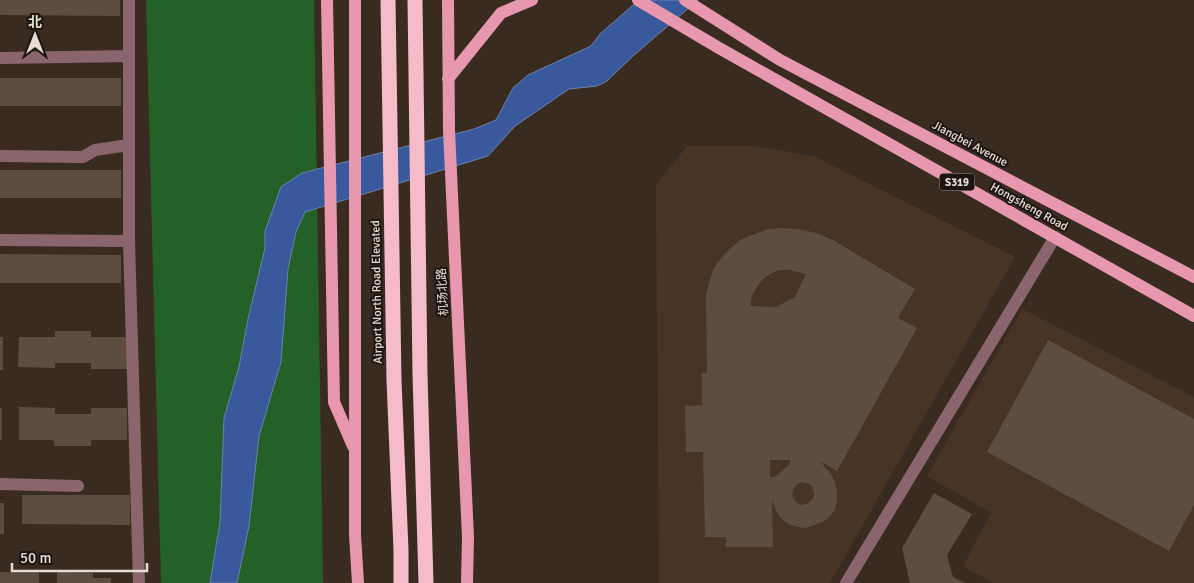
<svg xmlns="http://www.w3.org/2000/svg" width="1194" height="583" font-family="Signika,'Noto Sans SC',sans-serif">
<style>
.built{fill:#473425}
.green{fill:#246129}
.water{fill:#39599c;stroke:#6d81ad}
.building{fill:#5d4d40;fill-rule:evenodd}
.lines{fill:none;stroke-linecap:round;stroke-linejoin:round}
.minor{stroke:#8b656e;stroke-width:12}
.major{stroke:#e898ae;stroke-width:12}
.highway{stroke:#f5bbc9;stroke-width:15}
.labels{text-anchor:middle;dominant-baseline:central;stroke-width:4;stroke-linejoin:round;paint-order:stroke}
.shield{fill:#1c1510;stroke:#a9a19a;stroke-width:1}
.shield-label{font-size:11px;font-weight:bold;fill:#e6ddd5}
.street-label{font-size:12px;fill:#e6ddd5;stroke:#1c1510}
</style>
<rect width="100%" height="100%" fill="#3a2b20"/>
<path class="built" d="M687,146H756L816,157L1015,257L830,583H659L656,184Z
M1022,309L1194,397V583H993L963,566L991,513L927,476Z"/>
<path class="green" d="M146,0H314L323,583H161Z"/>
<path class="water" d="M639,0H698L633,56L607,81L597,86L569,89L515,126L488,156L305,212L296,232L288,269L281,362L259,436L249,526L237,583H210L220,522L224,418L239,367L248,319L265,248V231L281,187L302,173L474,129L496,120L513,88L528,75L591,46L601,33Z"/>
<path class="building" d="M0,0H120V16L0,15Z
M0,78H121V106H0Z
M0,170H121V198H0Z
M782,228L798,229L816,233L833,240L915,289L898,318L917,328L837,471L820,461L831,474L835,482L837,491V501L835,510L829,517L823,522L806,528L797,527L791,525L784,521L779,516L776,510L772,500L773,547H726V537H705L703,452H686L685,406L702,405V373H707L706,296L709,283L714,268L722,257L731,248L742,239L768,229ZM780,270H790L806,274L795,297L776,307L750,306L752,296L756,288L763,279L772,273ZM770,460H790V464L775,477H770ZM801,482L807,483L811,485L814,492V496L812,500L808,503L803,505L799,504L795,501L792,496L793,490L796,485Z
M0,254L121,255V283H0Z
M55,331H91V337H127V369H91V363H55V368L18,367L19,337H55Z
M0,337H3V370H0Z
M1048,340L1194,419V505L1169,551L987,452Z
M19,407L55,408V414H91V408H127V440H91V446H54V440H19Z
M0,408H2V440H0Z
M934,493L972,514L947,555L953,577L965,583H910L902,548Z
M22,495H130V525L22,524Z
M0,503H4V534H0Z
M0,572L39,573V583H0Z
M57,572L93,573V578H111V583H57Z"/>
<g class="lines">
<path class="minor" d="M129,0V241L139,583
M0,58L129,56
M0,156L83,157L95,150L129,145
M0,240L129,241
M0,484L78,486
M846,583L1055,237"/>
<path class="major" d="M327,0L334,402L353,446
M355,0V535L358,583
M448,0L449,130L468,537L467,583
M638,0L719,48L1194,316
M685,0L780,60L1194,277
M448,79L501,13L532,0"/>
<path class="highway" d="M388,0L394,380L401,550V583
M415,0L420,374L426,583"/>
</g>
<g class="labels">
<rect class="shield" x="939.5" y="173.5" width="35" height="17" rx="4"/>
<g class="shield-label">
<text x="957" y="182">S319</text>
</g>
<g class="street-label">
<text transform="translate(970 144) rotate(28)">Jiangbei Avenue</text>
<text transform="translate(1029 207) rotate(29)">Hongsheng Road</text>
<text transform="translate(377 292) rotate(-91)">Airport North Road Elevated</text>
<text transform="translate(443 292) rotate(-93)">机场北路</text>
</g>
</g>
<g transform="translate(35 35)" stroke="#1c1510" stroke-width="4" paint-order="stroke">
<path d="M0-4L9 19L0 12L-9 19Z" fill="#e6ddd5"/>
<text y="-8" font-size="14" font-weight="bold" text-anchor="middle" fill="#e6ddd5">北</text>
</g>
<path d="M12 563v8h135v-8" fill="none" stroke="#e6ddd5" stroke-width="2.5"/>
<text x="20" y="563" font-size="15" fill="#e6ddd5" stroke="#1c1510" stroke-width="4" paint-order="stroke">50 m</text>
</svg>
